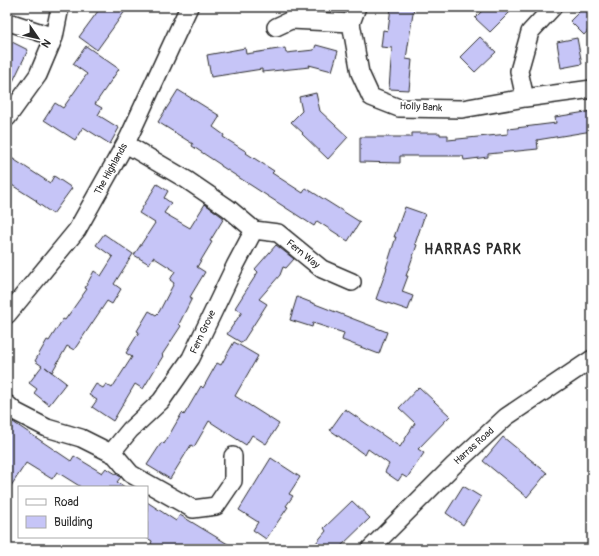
<svg xmlns="http://www.w3.org/2000/svg" width="599" height="556" font-family="Pangolin,sans-serif">
<style>
.building{fill:#c6c5f7;stroke:#2b2b2b}
.lines{fill:none;stroke-linecap:round;stroke-linejoin:round}
.minor-casing{stroke:#2b2b2b;stroke-width:20}
.minor{stroke:#fff;stroke-width:17}
.labels{text-anchor:middle;dominant-baseline:central;stroke-width:4;stroke-linejoin:round;paint-order:stroke}
.street-label{font-size:10px;fill:#2b2b2b;stroke:#fff}
.district-label{font-size:14px;font-weight:bold;letter-spacing:1px;fill:#2b2b2b;stroke:#fff}
</style>
<rect width="100%" height="100%" fill="#fff"/>
<filter id="ink" filterUnits="userSpaceOnUse"><feTurbulence type="fractalNoise" baseFrequency=".025" numOctaves="2"/><feDisplacementMap in="SourceGraphic" scale="8" xChannelSelector="R" yChannelSelector="G"/><feConvolveMatrix kernelMatrix="1 2 1 2 8 2 1 2 1" color-interpolation-filters="sRGB"/></filter>
<g filter="url(#ink)">
<path class="building" d="M101,7H128L97,50L79,37Z
M391,7H414L406,59L412,60L409,90L389,89L392,48L381,47L383,30L388,31Z
M486,7H515L490,32L475,18Z
M584,7H592V26L584,35L570,21Z
M480,37L496,52L475,72L460,57Z
M577,38L582,64L561,68L557,42Z
M12,42L28,50L7,94V53Z
M316,45L338,51L332,71L309,65L310,67L262,72V69L211,77L207,55L245,48L246,54L285,48L286,53L314,50Z
M86,46L119,69L95,104L102,108L98,115L119,128L110,144L83,127L75,140L44,120L55,103L63,108L87,74L73,64Z
M178,90L220,116L213,127L224,135L223,137L247,152L246,153L274,171L272,173L303,193L306,188L360,222L348,241L317,221L314,226L221,166V165L192,146L193,144L158,122Z
M316,93L320,111L348,137L328,159L302,134L303,133L291,122L302,111L299,97Z
M592,111V131L537,140L538,149L488,154V157L464,160L463,156H400V163L360,162V137H412V133H440V135H448V140L508,134V129L556,123L555,117Z
M7,155L50,183L54,176L72,188L53,214L36,202L37,201L7,182Z
M157,184L168,191L164,198L171,203L164,213L190,228L205,204L224,218L210,241L212,242L197,267L205,272L190,297L192,298L179,324L181,326L162,355L163,356L143,389L135,384L113,421L92,407L97,400L89,395L96,384L103,388L106,384L112,388L132,357L126,353L139,332L137,331L149,311L156,315L159,312L174,283L170,280L175,271L153,257L149,264L134,255L155,223L139,213Z
M405,207L425,214L415,244L417,245L406,276H408L402,292L413,296L408,310L376,299L387,268H386L396,237H394Z
M104,234L133,254L114,284L121,289L112,304L107,301L74,350L67,346L52,372L45,367L66,383L49,405L34,393L37,389L29,383L42,366L35,361L47,340L49,341L63,319L65,320L87,289L85,288L94,271L101,276L113,257L96,245Z
M276,245L294,259L286,268L283,267L280,275L259,299L267,304L242,343L227,334L242,312L235,308L258,272L255,269Z
M297,297L387,332L379,354L342,340L344,333L313,323L312,327L290,320Z
M234,342L258,356L235,396L279,424L266,444L252,435L246,445L209,421L194,447L191,445L170,479L147,465L162,442L164,444L182,413L184,415L201,386L203,388L217,363L221,365Z
M419,387L450,416L418,449L424,453L407,478L402,475L398,481L385,472L389,464L368,449L365,455L330,430L345,409L400,447L415,423L399,408Z
M7,418L71,461L74,456L102,473L106,468L121,477L117,482L125,487H81L57,472L52,479L26,463L7,492Z
M503,437L547,473L527,497L483,461Z
M271,458L300,477L289,494L293,496L286,506L288,507L266,539L253,530L258,522L239,510Z
M463,486L481,497L463,525L446,513Z
M352,501L370,518L338,549H311L326,531L324,528Z
M147,502L176,521L180,515L236,549H159L151,544L152,541L147,538Z"/>
<g class="lines">
<defs>
<path id="minor" d="M357,7L351,23L360,73L371,97L399,108L462,109L525,98L592,89
M7,22L15,24L54,37
M276,27L291,20L351,23
M525,98L519,71L530,32L553,7
M7,118L38,75L54,37L60,7
M126,144L187,180L228,208L254,230
M254,230L278,233L322,269L352,282
M7,315L77,230L128,139L189,7
M7,404L16,412L47,428L81,438L115,455L131,474L193,509L216,506L233,481V456
M111,453L130,430L161,401L191,358L235,266L254,230
M370,549L454,465L506,417L592,359"/>
</defs>
<use href="#minor" class="minor-casing"/>
<use href="#minor" class="minor"/>
</g>
</g>
<g class="labels">
<g class="street-label">
<text transform="translate(421 107) rotate(3)">Holly Bank</text>
<text transform="translate(111 169) rotate(-61)">The Highlands</text>
<text transform="translate(303 254) rotate(39)">Fern Way</text>
<text transform="translate(203 332) rotate(-65)">Fern Grove</text>
<text transform="translate(474 446) rotate(-42)">Harras Road</text>
</g>
<g class="district-label">
<text x="473" y="249">HARRAS PARK</text>
</g>
</g>
<rect width="599" height="556" fill="none" stroke="#fff" stroke-width="24"/>
<rect x="12" y="12" width="575" height="532" fill="none" stroke="#2b2b2b" stroke-width="1.5" filter="url(#ink)"/>
<rect x="18" y="486" width="130" height="52" fill="#ffffff" stroke="#aaaaaa"/>
<rect x="26" y="499" width="20" height="6" fill="#ffffff" stroke="#aaaaaa"/>
<text x="54" y="506" font-size="12" fill="#2b2b2b">Road</text>
<rect x="26" y="516" width="20" height="12" fill="#c6c5f7" stroke="#aaaaaa"/>
<text x="54" y="526" font-size="12" fill="#2b2b2b">Building</text>
<g transform="translate(38 38) rotate(124)" stroke="#ffffff" stroke-width="3" paint-order="stroke">
<path d="M0-3L7 15L0 10L-7 15Z" fill="#2b2b2b"/>
<text y="-6" font-size="11" font-weight="bold" text-anchor="middle" fill="#2b2b2b">N</text>
</g>
</svg>
